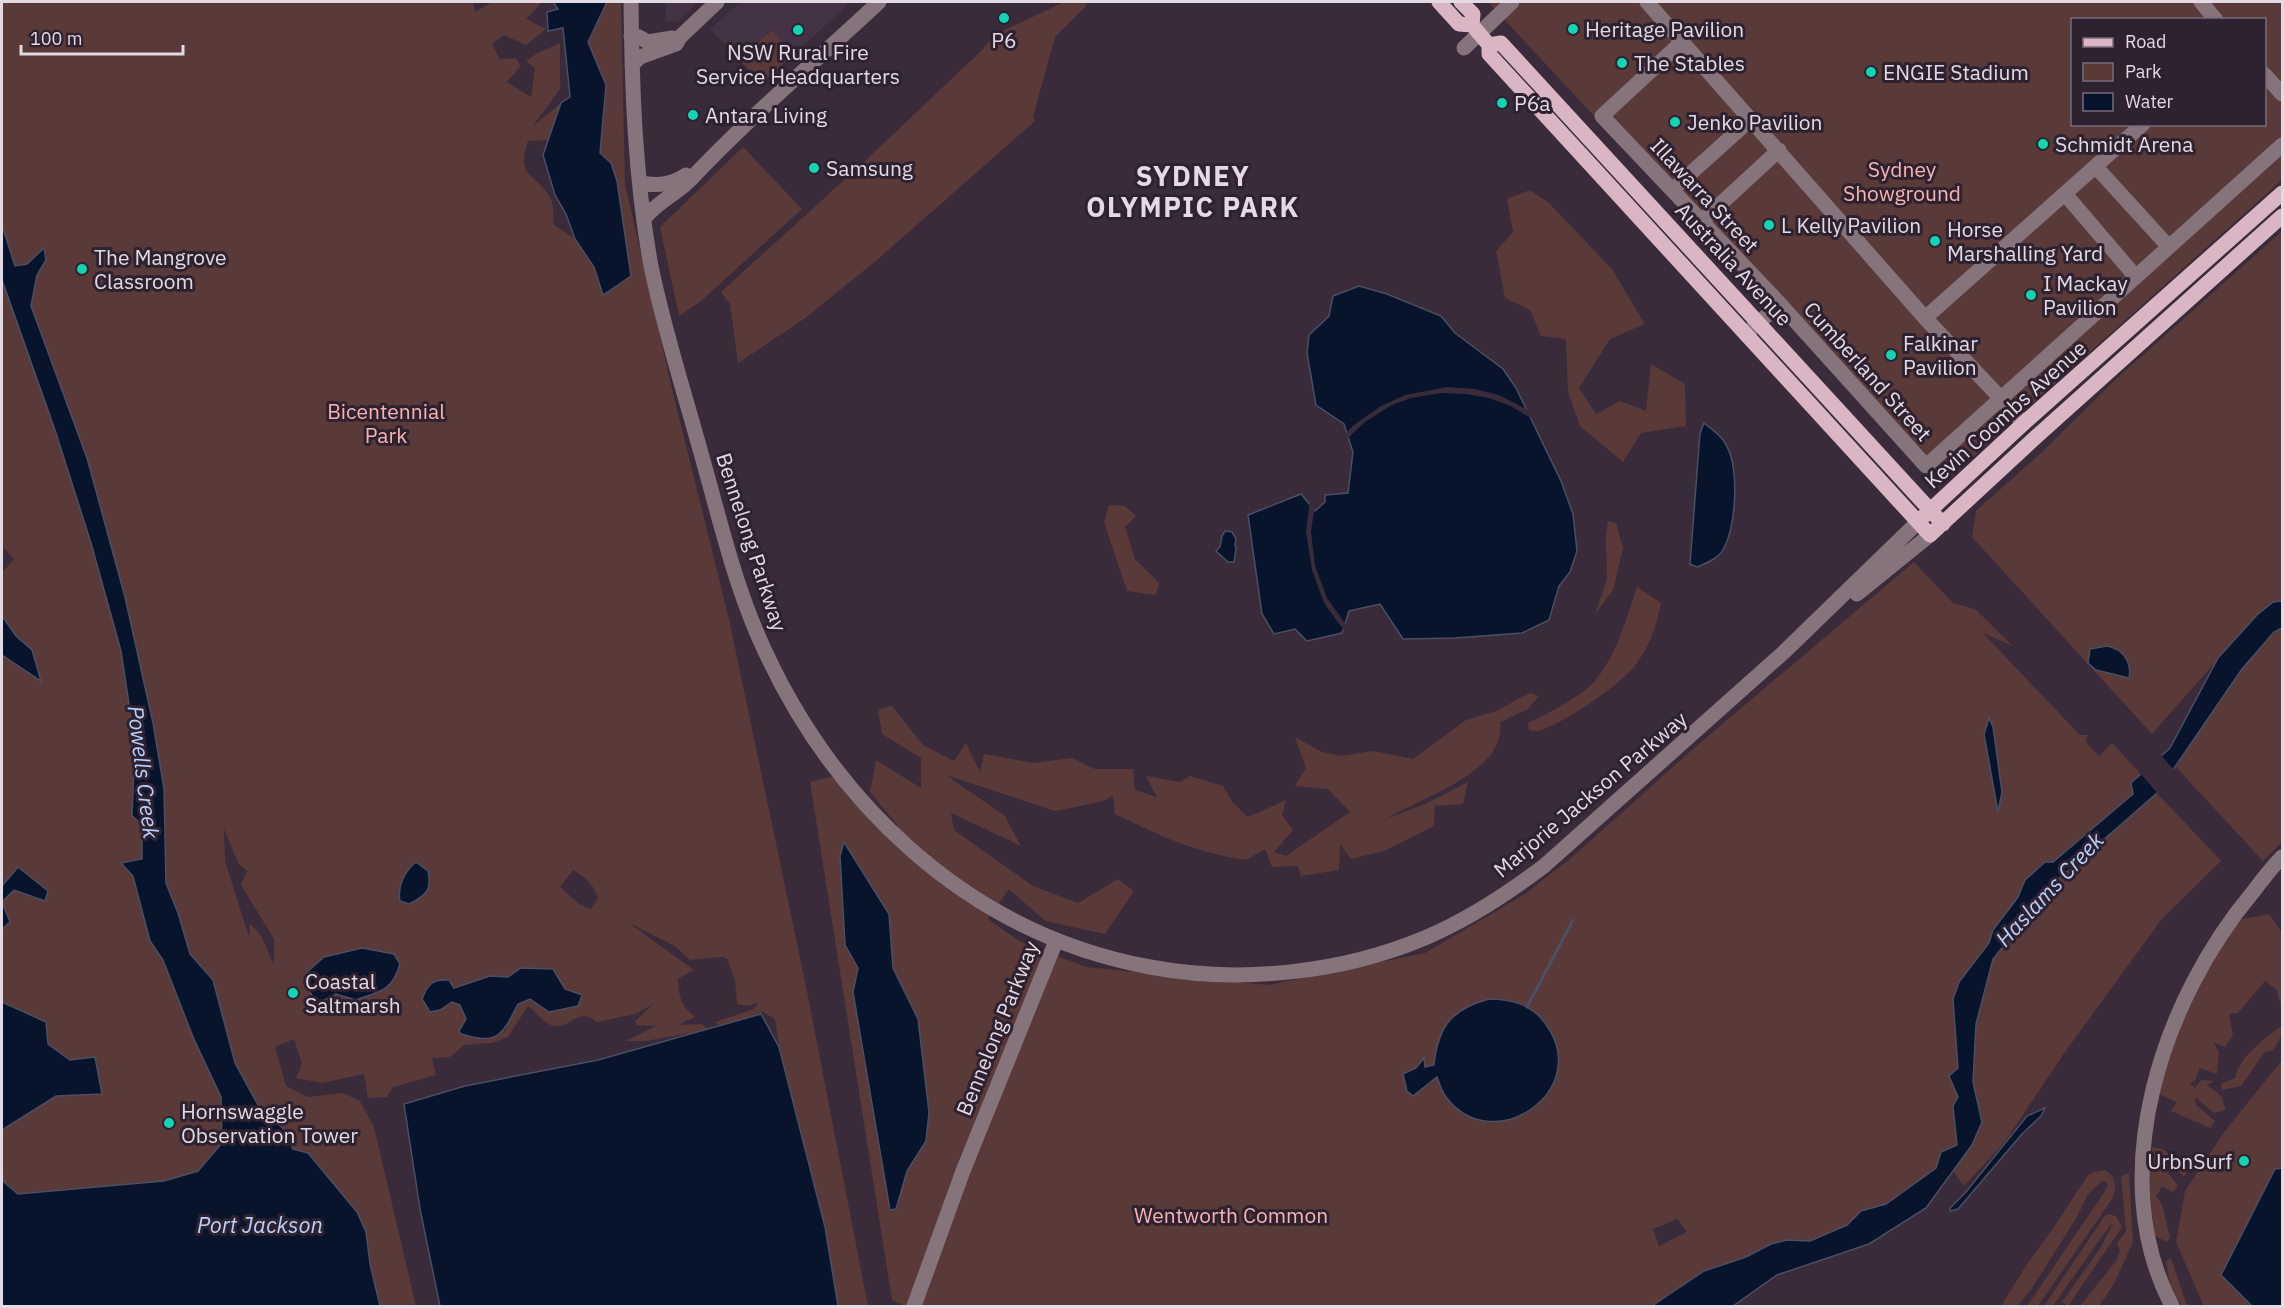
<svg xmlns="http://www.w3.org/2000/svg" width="2284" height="1308" font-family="'IBM Plex Sans',sans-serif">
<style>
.built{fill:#443347}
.green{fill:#5a3939;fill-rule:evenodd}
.water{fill:#08132c;stroke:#4a4f63;stroke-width:1.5}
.pier{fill:#392b3a}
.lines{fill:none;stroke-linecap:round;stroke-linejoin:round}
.stream{stroke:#4a4f63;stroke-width:3}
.minor{stroke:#85747b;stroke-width:15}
.major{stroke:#dab6c5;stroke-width:15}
.poi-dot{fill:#14d5b3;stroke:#2e2230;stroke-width:2}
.labels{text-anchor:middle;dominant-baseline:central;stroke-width:6;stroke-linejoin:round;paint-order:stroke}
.poi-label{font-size:21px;fill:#e3dae4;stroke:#2e2230;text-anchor:start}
.park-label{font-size:21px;fill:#fab3b1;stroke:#2e2230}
.street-label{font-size:21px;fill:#e3dae4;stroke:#2e2230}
.water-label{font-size:22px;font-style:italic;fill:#bad1fd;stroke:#2e2230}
.district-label{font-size:27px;font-weight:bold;letter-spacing:1.5px;fill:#e3dae4;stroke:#2e2230}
</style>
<rect width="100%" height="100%" fill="#392b3a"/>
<path class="built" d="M666,2H699L678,21L666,22Z
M740,2H851L794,54L772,30L739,59L710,29Z"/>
<path class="green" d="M2,2H473L475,12L489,4L490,2H542L526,19L546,29L526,45L504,35L492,44L500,59L516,58L521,66L507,82L531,97L535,69L526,61L536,54L560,43V89L533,126L561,103L548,140L528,141C515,178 536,173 550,197C554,204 553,217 554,225L575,239L594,267L603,294L611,163L600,153L606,85L588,42L607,2H621L625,184L673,393L729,619L807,991L868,1306H838L825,1227L779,1047L775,1019L763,1012L722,1027L715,1022L754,1009L758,1003L747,1006L737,1004L735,981L727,959L722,957L690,960L675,946L629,923L694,970L678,979C679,998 681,1005 695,1017L678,1025L702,1024L708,1030L646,1041H625L657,1026L637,1025L635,1021L654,1004L635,1014L597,1022C577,1007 571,1028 556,1026C545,1026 537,1012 528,1006L508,1037L492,1043L464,1045L450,1057L432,1058L436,1075L393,1087L387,1097L368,1098L364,1074L322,1083L296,1078L302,1064L294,1039L275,1047L286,1086L308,1097L343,1093L360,1101L374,1127L416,1306H380L370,1264L366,1232L357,1212L333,1185L293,1150L282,1127L264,1116L235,1063L213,980L190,954L178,913L166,883L164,789L153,723L125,597L87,458L31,306L37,275L46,260L44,249L27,264L15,266L2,225ZM224,829L238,863L247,871L241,885L274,939V965L262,937L250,923L249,937L225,861ZM573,870C586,878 593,883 598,898L591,909L579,904L560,887ZM490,976L508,977L549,1012L530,999L518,1004L505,1031H459L466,1019L460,1005L452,1002L453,988Z
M1064,2H1083L1087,5L1055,37L1033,117L1035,121L877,260L804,319L738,363L730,304L721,292L866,160L981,51L994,35Z
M1488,2H2282V180L1939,487ZM2072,20H2264V124H2072Z
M772,30L794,54L761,84L739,59Z
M743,147L802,209L701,301L679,316L660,227Z
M1530,190L1549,203L1612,269L1645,324L1610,339L1579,388L1596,414L1620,401L1646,411L1651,364L1685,384L1686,426L1641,433L1623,462L1580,426L1568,392L1566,339L1541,336L1530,310L1505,298L1496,251L1513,232L1507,199Z
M2282,231V601L2273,602L2257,615L2152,734L1972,537L1976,511L2042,452L2115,380Z
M2,280L55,430L91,543L121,651L135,744L132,816L142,824V859L122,863L133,876L150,941L163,960L193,1037L221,1097L222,1143L198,1171L164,1181L18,1194L4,1182L2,1171V1130L56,1096L102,1094L70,1060L48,1044L46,1022L4,1003L2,999V929L10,921L2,902L14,890L18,868L2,886V655L41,680L32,650L16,636L2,616V573L14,559L2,546Z
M1109,505L1125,506L1136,516L1125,527L1135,559L1159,583L1156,595L1127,591L1104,522Z
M1608,521L1616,523L1623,548L1613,590L1595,614L1607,579L1606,536Z
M1914,562L1953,603L1975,609L2013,646L1983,633L2080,735H2088L2086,742L2099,756L2112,743L2141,774L2133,794L2124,803L2053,862H2045L2025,880L2018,897L1993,930L1989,943L1959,982L1953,999L1958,1068L1949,1076L1958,1097L1953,1106L1957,1145L1941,1152L1936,1168L1885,1204L1861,1211L1847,1225L1810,1241L1787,1240L1771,1244L1667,1295L1652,1306H905L892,1300L810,782L834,776L883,832L898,826L870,792L876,760L921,788V758L882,734L878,709L892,706L923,745L954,761L966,743L980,772L984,754L1034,763L1072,758L1095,769H1133L1135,790L1157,797L1146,776L1180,782L1190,776L1223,786L1232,802L1248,817L1286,800L1282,815L1293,830L1274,852L1286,856L1350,812L1328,789L1295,786L1306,768L1295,737L1322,752L1341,756L1373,751L1413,759L1466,720L1496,711L1530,693L1539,696L1528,709L1500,722C1507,772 1422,797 1388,818L1425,804L1468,782L1463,804L1435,806L1434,826L1384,851L1351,859L1340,844L1339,870L1301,876L1298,866L1272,867L1265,849L1246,860C1194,852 1162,837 1115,814L1113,796L1100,802L1055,811L946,775L1005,816L1021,846L951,813L954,830L1033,886L1078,903L1118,879L1134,891L1105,934L1045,921L1009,889L988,919L1019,941L1086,967L1268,985L1425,953L1525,894L1571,858L1701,742ZM1677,1219L1687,1232L1659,1246L1653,1229Z
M1637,587L1661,603C1656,627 1651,643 1637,663C1621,685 1568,720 1542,730C1538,732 1534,731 1529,730L1528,723C1547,714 1582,696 1595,681C1617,654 1626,619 1637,587Z
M2282,628V842L2263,861L2176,767C2197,736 2253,642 2282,628Z
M2157,793L2221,861L2161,920L2065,1052L2004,1143L1964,1186L1953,1171L1972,1145L1982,1122L1973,1082L1976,1024L1993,959L2054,883Z
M2269,914L2282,932V1013L2277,990L2265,981L2238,1013L2229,1014L2233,1035L2225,1047L2213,1042L2219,1052L2217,1074L2200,1068L2195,1080L2190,1083L2195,1088L2201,1080L2214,1081L2207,1085L2221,1096L2226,1110L2214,1113L2195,1097L2196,1105L2215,1121L2210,1128L2171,1111L2177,1102L2157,1093L2187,1009L2233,921Z
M2282,1025V1035L2273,1050L2265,1052L2241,1086L2222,1090L2221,1084L2235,1078C2240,1055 2265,1039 2282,1025Z
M2282,1060V1306H2204L2176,1242L2185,1191L2225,1131Z
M2152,1147L2163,1149L2187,1171L2184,1177L2163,1157L2159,1161L2178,1186L2173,1192L2162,1187L2156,1196L2162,1204L2170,1238L2167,1242L2155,1236L2149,1187Z
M2105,1170C2117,1177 2117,1188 2112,1199L2038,1306H2027L2105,1191L2108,1185L2105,1181H2102L2089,1193L2077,1217L2034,1285L2018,1306H2001L2027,1264L2052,1230L2088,1175L2094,1172Z
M2129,1173L2133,1242L2114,1284L2099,1306H2080L2116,1261L2120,1251L2117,1243L2126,1231L2121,1176Z
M2108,1214L2116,1216L2122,1227L2068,1306L2062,1302L2101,1247L2112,1225H2110L2053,1306H2044L2104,1217Z
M2171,1258L2186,1303L2191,1306H2182L2171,1290L2166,1261Z"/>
<path class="water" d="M553,2H607L588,42L606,85L600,153L611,163L617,181L631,276L603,295L594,267L575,239L566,214L555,195L543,155L561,103L570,97L563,28L548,31L547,12L558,9Z
M2,225L15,266L27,264L44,248L46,260L37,275L31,306L87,458L125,597L153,723L164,789L166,883L178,913L190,954L213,980L235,1063L264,1116L282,1127L293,1149L308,1153L357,1212L366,1232L370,1264L380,1306H2V1171L4,1182L18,1194L164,1181L198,1171L222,1143L221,1097L193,1037L163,960L150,941L133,876L121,863L142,859V824L132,816L135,744L121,651L91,543L55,430L2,280Z
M1359,286L1387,294L1441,316L1455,333L1503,369L1516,388L1561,481L1573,514L1577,551L1570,572L1559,586L1549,620L1522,633L1455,638L1403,639L1380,604L1349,611L1342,633L1307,641L1295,629L1274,634L1262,614L1248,515L1301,494L1315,511L1325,502V495L1348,493L1353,452L1344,424L1316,405L1307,353L1309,335L1329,316L1333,296Z
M1704,423C1711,429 1721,435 1725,443C1740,466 1736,525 1724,548C1719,558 1707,563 1697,567L1690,564L1700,433Z
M1225,531L1232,532L1236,539L1235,545L1236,549L1234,562H1228L1216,551L1220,547L1222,536Z
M2282,601V628L2274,632L2242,669L2157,793L2054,883L1993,959L1976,1024L1973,1082L1982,1122L1972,1145L1926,1208L1869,1244L1777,1275L1733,1306H1652L1704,1271L1746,1257L1771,1244L1787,1240L1810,1241L1847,1225L1861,1211L1886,1204L1936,1168L1941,1152L1957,1145L1953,1106L1958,1097L1949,1076L1958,1068L1953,999L1959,982L1989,943L1993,930L2018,897L2025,880L2045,862H2053L2133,794L2131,783L2170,748L2218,658L2257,615L2273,602Z
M2,616L16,636L32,650L41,681L2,655Z
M2107,646C2123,649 2132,662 2129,678L2096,670L2088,663L2090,649Z
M1989,718L1993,727L2002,792L1998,812L1984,734Z
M844,842L889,914L893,968L918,1019L929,1112L926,1141L907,1171L896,1209L890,1210L853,992L858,968L845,945L840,856Z
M416,862L428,871C432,891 426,895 409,904L400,901C397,886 405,871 416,862Z
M18,867L48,891L45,901L14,890L2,902L10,922L2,929V886Z
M362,948L394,954L400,964C392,991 381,991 356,1000L336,994L316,1004L306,983L307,972L324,957Z
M521,968L553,969L565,989L582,995L578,1006L549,1012L530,999L518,1004C502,1036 498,1045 461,1034L459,1031L466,1019L460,1005L452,1002L440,1010L430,1012L422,999C428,984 432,979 449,980L454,988L490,976L508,977Z
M2,999L4,1003L46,1022L48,1044L70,1060L95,1057L102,1094L56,1096L2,1130Z
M1489,999C1511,999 1531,1004 1545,1023C1596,1091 1489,1162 1444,1094C1441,1089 1439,1082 1437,1077L1413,1096L1407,1091L1403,1074L1416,1068L1424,1058L1425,1067L1434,1065C1438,1027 1451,1009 1489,999Z
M761,1014L779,1047L825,1227L838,1306H440L420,1209L404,1104L465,1086L598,1060Z
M2045,1108L2041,1116L2022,1134L1958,1209L1950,1211V1208L1966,1192L2027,1116Z
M2282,1168V1306H2252L2221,1275L2275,1169Z"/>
<path class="pier" d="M1447,387L1475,389L1499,395L1530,411L1534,420L1511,406L1489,398L1466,394L1441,393L1411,398L1392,405L1365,422L1346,440L1344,435L1354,425L1381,406L1405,395Z
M1310,499L1315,505L1311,531L1315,566L1327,598L1347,626L1345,632L1324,603L1312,570L1306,532Z
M2159,753L2176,772L2159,795L2139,772Z"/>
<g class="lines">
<path class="stream" d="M1527,1007L1573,920"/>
<path class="minor" d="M631,2C632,90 635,179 651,266C664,330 684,391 701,453C718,513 732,574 756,631C828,800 966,933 1150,967C1240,984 1343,973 1427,937C1469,919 1507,894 1544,866L1784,652L1918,522
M1647,2L1925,318L2024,423
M2201,2L2216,20
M631,36L639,37L648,42L672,38
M1683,41L1602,116L1780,304L1926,466L2282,145
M1464,48L1512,2
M632,65L640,57L676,44L680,37L717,2
M2264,74L2282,94
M2096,167L2169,247
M640,183C658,186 670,185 686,175
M1672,190L1751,119
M2065,194L2136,277
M644,219C657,202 675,195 689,181C749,117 816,61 879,2
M1701,222L1779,150
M1925,318L2143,124
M1747,333L1773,310
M1857,594L1930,535
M914,1306L963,1171L1056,941
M2172,1306C2103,1175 2163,999 2253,892C2262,880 2272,867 2282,857"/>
<path class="major" d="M1439,2L1459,24L1472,25L1489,45V54L1930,535L2037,436L2282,216
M1461,2L1473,14L1472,25
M1489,45L1501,43L1943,524
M1924,516L2024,423L2282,193"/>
</g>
<g class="poi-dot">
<circle cx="1004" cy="18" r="6"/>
<circle cx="1573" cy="29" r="6"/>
<circle cx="798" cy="30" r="6"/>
<circle cx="1622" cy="63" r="6"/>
<circle cx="1871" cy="72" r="6"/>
<circle cx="1502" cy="103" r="6"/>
<circle cx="693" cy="115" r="6"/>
<circle cx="1675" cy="122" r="6"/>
<circle cx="2043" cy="144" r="6"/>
<circle cx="814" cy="168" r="6"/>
<circle cx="1769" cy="225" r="6"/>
<circle cx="1935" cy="241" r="6"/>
<circle cx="82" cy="269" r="6"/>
<circle cx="2031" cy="295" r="6"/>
<circle cx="1891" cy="355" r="6"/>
<circle cx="293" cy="993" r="6"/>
<circle cx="169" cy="1123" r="6"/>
<circle cx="2244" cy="1161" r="6"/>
</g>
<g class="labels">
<g class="poi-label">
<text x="1585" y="29">Heritage Pavilion</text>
<text x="1004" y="40" text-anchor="middle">P6</text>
<text x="798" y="52" text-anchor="middle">NSW Rural Fire<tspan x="798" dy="24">Service Headquarters</tspan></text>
<text x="1634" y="63">The Stables</text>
<text x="1883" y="72">ENGIE Stadium</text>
<text x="1514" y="103">P6a</text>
<text x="705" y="115">Antara Living</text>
<text x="1687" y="122">Jenko Pavilion</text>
<text x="2055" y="144">Schmidt Arena</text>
<text x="826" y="168">Samsung</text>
<text x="1781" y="225">L Kelly Pavilion</text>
<text x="1947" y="229">Horse<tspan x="1947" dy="24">Marshalling Yard</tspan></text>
<text x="94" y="257">The Mangrove<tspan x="94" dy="24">Classroom</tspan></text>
<text x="2043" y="283">I Mackay<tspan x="2043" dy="24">Pavilion</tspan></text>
<text x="1903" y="343">Falkinar<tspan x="1903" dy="24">Pavilion</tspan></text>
<text x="305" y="981">Coastal<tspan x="305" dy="24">Saltmarsh</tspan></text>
<text x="181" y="1111">Hornswaggle<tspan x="181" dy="24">Observation Tower</tspan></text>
<text x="2232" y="1161" text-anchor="end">UrbnSurf</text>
</g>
<g class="park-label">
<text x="1902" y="169">Sydney<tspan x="1902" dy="24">Showground</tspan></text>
<text x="386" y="411">Bicentennial<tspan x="386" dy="24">Park</tspan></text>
<text x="1231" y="1215">Wentworth Common</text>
</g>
<g class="street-label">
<text transform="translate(1705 195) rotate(47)">Illawarra Street</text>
<text transform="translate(1734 264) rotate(47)">Australia Avenue</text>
<text transform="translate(1868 371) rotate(48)">Cumberland Street</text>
<text transform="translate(2005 414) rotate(-42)">Kevin Coombs Avenue</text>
<text transform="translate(752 542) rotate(72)">Bennelong Parkway</text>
<text transform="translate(1590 794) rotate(-40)">Marjorie Jackson Parkway</text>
<text transform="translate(997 1028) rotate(-68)">Bennelong Parkway</text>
</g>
<g class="water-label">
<text transform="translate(144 772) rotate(83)">Powells Creek</text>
<text transform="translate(2049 889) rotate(-47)">Haslams Creek</text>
<text x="260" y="1224">Port Jackson</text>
</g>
<g class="district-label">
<text x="1193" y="175">SYDNEY<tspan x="1193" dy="31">OLYMPIC PARK</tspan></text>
</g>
</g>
<rect width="2284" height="1308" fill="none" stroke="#e3dae4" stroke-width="6"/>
<rect x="2071" y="18" width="195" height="108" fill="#2e2230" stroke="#766c78" stroke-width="1.5"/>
<rect x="2083" y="38" width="30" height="9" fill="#dab6c5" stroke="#766c78" stroke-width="1.5"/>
<text x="2125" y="48" font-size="18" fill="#e3dae4">Road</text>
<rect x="2083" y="63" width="30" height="18" fill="#5a3939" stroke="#766c78" stroke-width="1.5"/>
<text x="2125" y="78" font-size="18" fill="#e3dae4">Park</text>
<rect x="2083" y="93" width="30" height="18" fill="#08132c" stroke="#766c78" stroke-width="1.5"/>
<text x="2125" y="108" font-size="18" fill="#e3dae4">Water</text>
<path d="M21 45v9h162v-9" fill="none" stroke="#e3dae4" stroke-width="3"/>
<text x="30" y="45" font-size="18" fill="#e3dae4" stroke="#2e2230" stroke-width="4.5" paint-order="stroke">100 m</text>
</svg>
